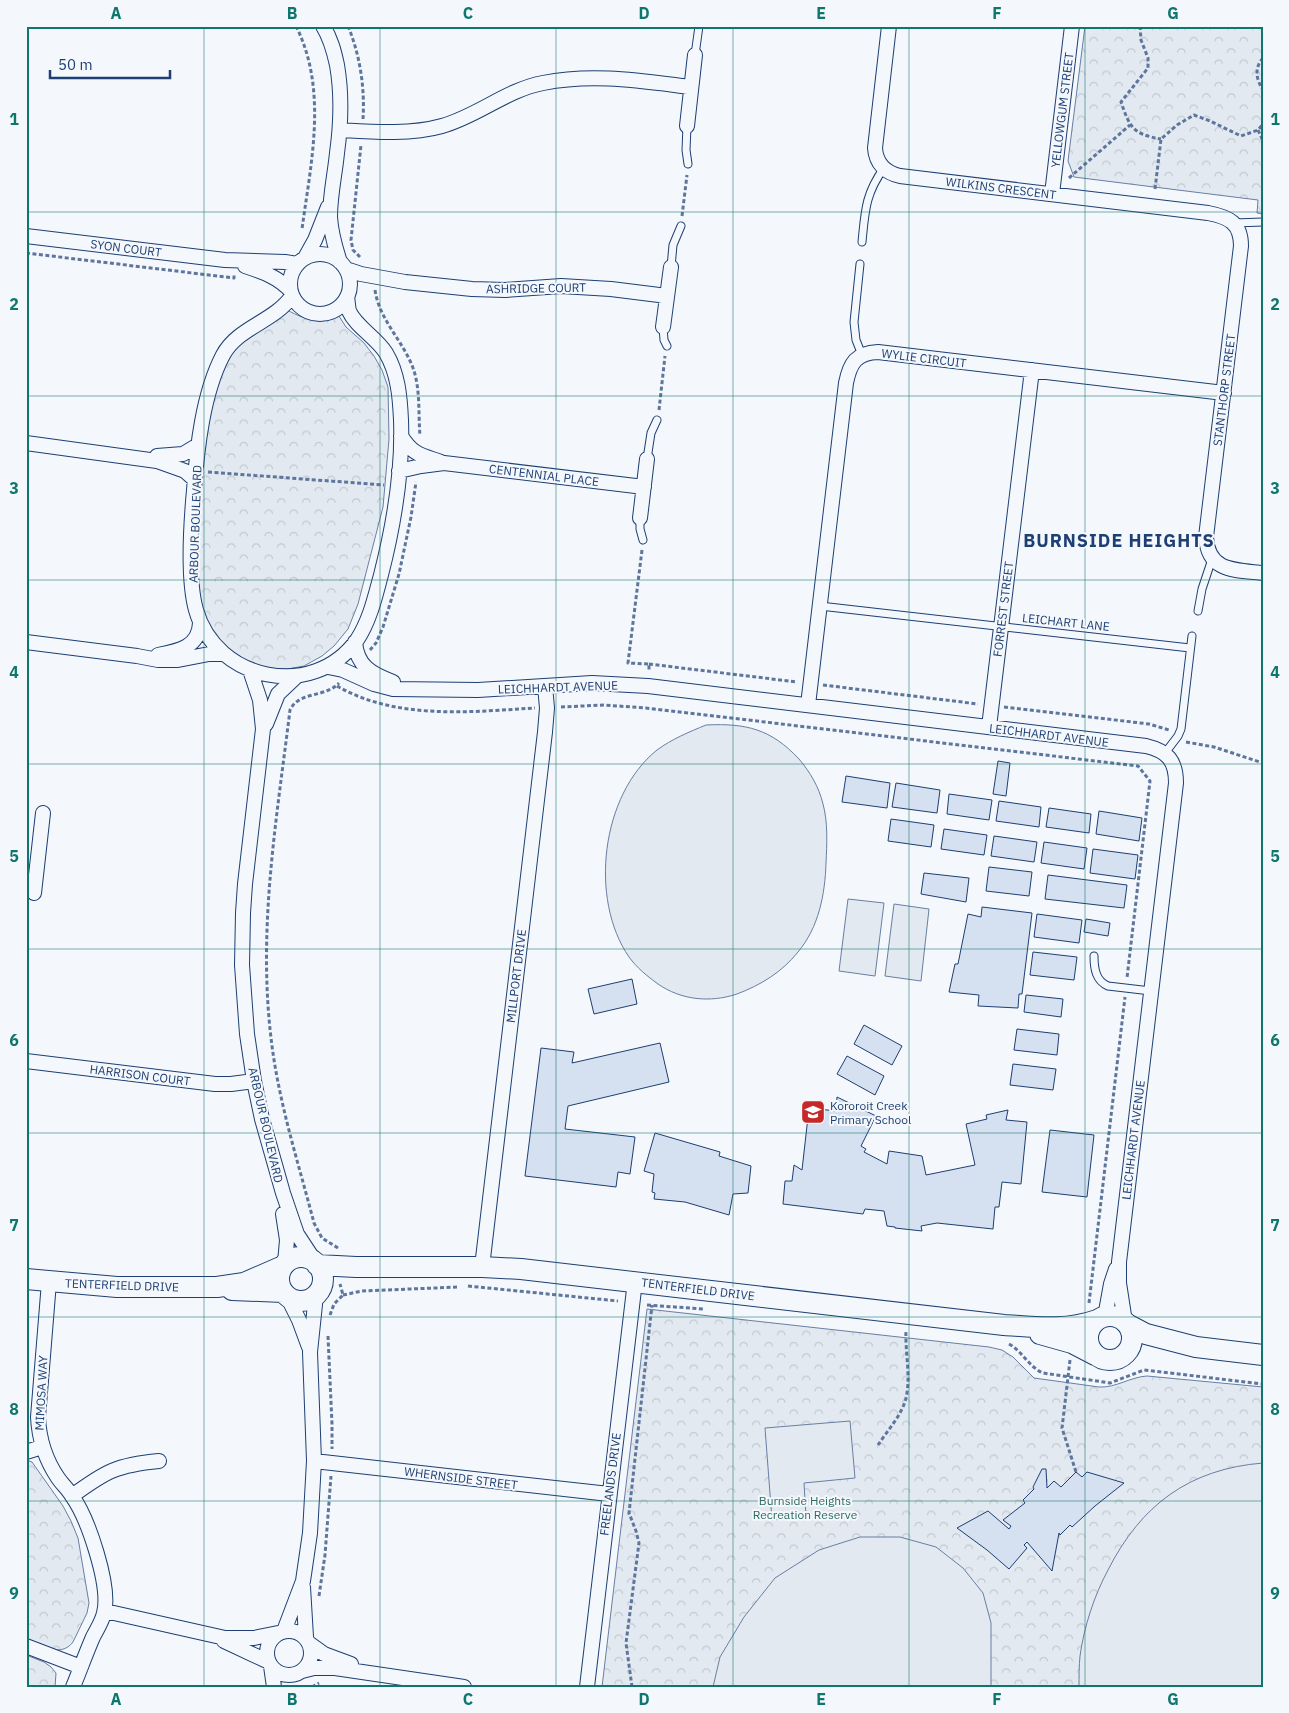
<svg xmlns="http://www.w3.org/2000/svg" width="1289" height="1713" font-family="'IBM Plex Sans',sans-serif">
<style>
.park{fill:url(#park-crowns);stroke:#687fa3}
.pitch{fill:#e3e9f0;stroke:#687fa3}
.building{fill:#d5e0f0;stroke:#1d3f73}
.lines{fill:none;stroke-linecap:round;stroke-linejoin:round}
.lane-casing{stroke:#1d3f73;stroke-width:9}
.street-casing{stroke:#1d3f73;stroke-width:16}
.secondary-casing{stroke:#1d3f73;stroke-width:22}
.path{stroke:#5e769c;stroke-width:3;stroke-dasharray:4 2.5;stroke-linecap:butt}
.lane{stroke:#f4f7fb;stroke-width:7}
.street{stroke:#f4f7fb;stroke-width:14}
.secondary{stroke:#f4f7fb;stroke-width:20}
.grid{fill:none;stroke:#0f766e;stroke-width:1;stroke-opacity:0.55}
.labels{text-anchor:middle;dominant-baseline:central;stroke-width:4;stroke-linejoin:round;paint-order:stroke}
.street-label{font-size:12px;fill:#1d3f73;stroke:#f4f7fb}
.poi-label{font-size:12px;fill:#1d3f73;stroke:#f4f7fb;text-anchor:start}
.park-label{font-size:12px;fill:#2c6c60;stroke:#f4f7fb}
.district-label{font-size:18px;font-weight:bold;letter-spacing:1px;fill:#1d3f73;stroke:#f4f7fb}
.neatline{fill:none;stroke:#0f766e;stroke-width:2}
.grid-label{font-size:16px;text-anchor:middle;font-weight:bold;fill:#0f766e}
</style>
<defs>
<pattern id="park-crowns" width="20" height="18" patternUnits="userSpaceOnUse" patternTransform="scale(1.25)"><rect width="20" height="18" fill="#e3e9f0"/><path d="M2 6a3 3 0 1 1 6 0M12 15a3 3 0 1 1 6 0" fill="none" stroke="#c2c9d1"/></pattern>
</defs>
<rect width="100%" height="100%" fill="#f4f7fb"/>
<path class="park" d="M1085,26H1263V214L1257,213L1258,200L1074,177L1068,161Z
M287,310C308,321 315,322 337,313L346,327L364,343L374,356L382,370L388,387L389,439L383,507L358,604L348,629L334,646L322,656L304,666L288,669H272L258,667L231,654L207,626L196,591L198,485L217,375L237,344Z
M647,1309L989,1347L1002,1350L1013,1357L1034,1378L1099,1387C1116,1388 1130,1377 1147,1376L1263,1387V1687H602Z
M26,1460L32,1462L63,1506L71,1521L78,1538L89,1603L87,1613L73,1642C61,1658 41,1646 26,1640Z
M26,1655L44,1662L51,1667L56,1673L55,1687H26Z"/>
<path class="pitch" d="M706,725C746,723 771,729 799,759C810,772 819,787 823,804C828,822 827,844 826,863C825,894 819,927 798,952C782,972 761,985 737,994C710,1003 681,1000 658,984C647,976 637,968 629,957C589,899 601,795 657,750C672,739 689,732 706,725Z
M848,899L884,903L875,976L839,971Z
M894,904L929,909L921,981L885,976Z
M850,1421L855,1478L804,1483L806,1517L772,1520L765,1428Z
M1263,1463V1687H1079C1079,1677 1079,1666 1080,1656C1084,1627 1094,1596 1108,1570C1141,1505 1189,1469 1263,1463Z
M860,1537H900L936,1547L963,1568L983,1593L991,1623V1687H713L720,1657L744,1617L775,1578L819,1550Z"/>
<path class="building" d="M998,761L1010,763L1006,796L993,794Z
M846,776L890,783L887,808L842,802Z
M896,783L940,790L937,813L892,807Z
M949,794L992,800L989,820L947,814Z
M999,801L1041,807L1039,827L996,821Z
M1049,808L1091,814L1089,833L1046,827Z
M1099,811L1142,818L1139,841L1096,834Z
M891,819L934,825L931,847L888,841Z
M944,829L987,835L984,855L941,849Z
M994,836L1037,842L1034,862L991,856Z
M1044,842L1087,848L1084,869L1041,863Z
M1093,849L1138,855L1135,879L1090,873Z
M989,867L1032,872L1029,896L986,891Z
M924,873L969,878L966,902L921,894Z
M1048,875L1127,885L1124,908L1045,899Z
M982,907L1032,913L1022,994H1019L1018,1008L978,1006L979,995L949,992L955,964H958L968,914L981,917Z
M1037,914L1082,920L1079,943L1034,937Z
M1086,919L1110,923L1108,936L1084,932Z
M1033,952L1077,957L1074,980L1030,975Z
M632,979L637,1004L594,1014L588,989Z
M1026,995L1063,999L1061,1017L1024,1012Z
M864,1025L902,1046L892,1065L854,1044Z
M1017,1029L1059,1034L1057,1055L1014,1050Z
M660,1043L669,1082L568,1106L565,1129L635,1137L630,1174L618,1172L616,1187L525,1176L541,1048L574,1052L572,1063Z
M847,1056L884,1076L875,1095L837,1074Z
M1013,1064L1056,1069L1053,1090L1010,1085Z
M837,1097L876,1116L861,1146L866,1149L864,1152L887,1164L889,1151L922,1156L926,1175L975,1165L966,1124L987,1119L986,1115L1008,1110L1006,1120L1027,1122L1021,1184L1002,1182L999,1207H995L993,1229L937,1223L921,1226L922,1231L895,1228V1227L887,1226L884,1211L865,1209L863,1214L783,1204L785,1181H792L794,1165L802,1170L809,1108L836,1111Z
M1050,1130L1094,1135L1087,1197L1042,1192Z
M655,1133L720,1152L719,1156L751,1166L748,1193L733,1194L729,1215L685,1202L654,1199L655,1193L652,1192L654,1174L644,1171Z
M1042,1469H1046L1047,1488L1054,1481L1061,1487L1076,1472L1082,1477L1087,1472L1124,1483L1095,1506L1072,1527L1070,1525L1060,1535L1059,1533L1052,1571L1027,1542L1024,1545L1027,1548L1009,1569L987,1550L957,1528L988,1511L1009,1529L1011,1526L1003,1520L1025,1503L1023,1500L1034,1489L1033,1487Z"/>
<g class="lines">
<defs>
<path id="lane" d="M695,55L699,26
M687,126L686,150L688,164
M1234,223L1263,222
M862,242C865,212 865,194 884,168
M860,264L854,322L856,340L862,355
M671,267L673,245L681,226
M663,327L664,340L667,346
M647,459L651,433L657,420
M640,518V529L643,540
M820,606L1190,648
M1198,611L1202,589L1212,559
M1165,753L1178,736L1181,729L1192,636
M1094,956C1094,969 1096,981 1108,986L1151,991"/>
<path id="street" d="M323,26C331,39 334,51 337,65C342,94 341,124 337,153C335,174 330,195 330,217C331,233 335,247 340,262
M889,26L875,148C876,164 886,173 900,176L1208,213C1229,217 1241,223 1241,246L1206,537C1208,572 1235,570 1263,573
M687,126L695,55
M340,130C373,132 410,135 442,126C478,116 506,90 543,83C593,73 641,81 691,87
M1052,194L1072,26
M26,236L225,260L285,262L297,264
M290 284a30 30 0 1 1 60 0a30 30 0 1 1-60 0Z
M305,258L315,240L328,207
M245,266C263,272 278,277 291,291
M346,269L361,274L405,282L472,289L505,290L561,286L611,289L667,296
M292,296C274,322 238,327 223,355C203,393 197,448 194,490C191,523 187,578 196,610C216,681 313,701 357,640C370,620 375,597 381,575C394,524 403,472 401,420C400,397 398,373 386,353C376,337 356,327 349,311C348,307 348,302 347,297
M663,327L671,267
M401,436C413,455 421,455 441,462
M26,443L157,461L185,471L194,479
M157,456L183,454L198,445
M399,471L421,466L444,463L644,487
M640,518L647,459
M26,642L137,656L158,660H178L209,654H224
M355,642C357,666 371,674 393,682
M158,655C179,651 199,647 200,623
M328,667L343,670L374,684L393,689L478,690L592,683L648,686L1146,746C1167,751 1176,760 1176,783L1119,1262V1283L1125,1322
M250,670L260,700L263,729L245,884L243,913L242,965L247,1034L254,1081L262,1119L283,1193L297,1234L316,1263
M808,705L846,383C850,363 856,353 878,352L1224,393
M266,724L278,694L297,676
M989,727L1032,370
M34,893L43,813
M26,1061L215,1084H231L254,1081
M283,1214L287,1240L285,1263
M482,1267L545,732L547,708L545,686
M49,1282L38,1417C39,1439 45,1459 58,1478C62,1484 68,1489 72,1496C88,1518 111,1586 104,1613C102,1622 97,1629 93,1637C86,1653 80,1670 73,1687
M287,1296L299,1320L309,1347
M1105,1317L1111,1284L1116,1269
M26,1452L42,1447
M314,1461L609,1494
M72,1496C106,1471 117,1465 159,1461
M303,1587L306,1637
M105,1611L225,1638H254L278,1633
M267 1653a22 22 0 1 1 44 0a22 22 0 1 1-44 0Z
M284,1631L303,1581L310,1533L314,1461L310,1352L316,1295
M224,1641L269,1662
M310,1644L324,1654L351,1664
M26,1646L81,1667
M271,1666L274,1687
M302,1671L314,1668H335L464,1687
M587,1687L635,1281"/>
<path id="secondary" d="M279 1279a22 22 0 1 1 44 0a22 22 0 1 1-44 0Z
M317,1265L356,1267H482L521,1269L1004,1325C1036,1327 1066,1331 1097,1320
M26,1279L117,1287H217L244,1283L283,1266
M232,1290L283,1292
M1088 1338a22 22 0 1 1 44 0a22 22 0 1 1-44 0Z
M1127,1324L1146,1334L1196,1347L1263,1355
M1040,1334L1072,1343L1095,1355"/>
</defs>
<use href="#lane" class="lane-casing"/>
<use href="#street" class="street-casing"/>
<use href="#secondary" class="secondary-casing"/>
<path class="path" d="M296,26C328,90 311,162 302,229
M348,26C360,55 365,88 363,119
M1140,26L1141,40L1148,58V68L1121,102C1130,128 1133,134 1161,139
M1263,58C1254,68 1256,79 1263,90
M1258,130L1263,141
M1069,178L1130,125
M1155,189L1161,139L1177,125L1194,115L1210,121L1241,136L1258,130L1263,124
M682,216L687,175
M26,253L234,278V275
M360,257L353,250L351,240L361,145
M375,290C379,318 400,338 411,363C421,385 418,412 420,436
M659,410L665,356
M208,472L384,485
M642,550L628,663L649,664V672
M370,650L376,643L383,627L399,574L411,517L416,482
M649,664L797,682
M823,685L978,704
M337,686C396,720 469,712 535,708
M561,707L604,705L646,708L1138,766L1150,781L1127,978
M1004,707L1149,724L1169,730
M1186,742L1214,747L1263,763
M338,1248L322,1238L314,1223C299,1165 280,1107 272,1046C257,932 276,824 290,710C299,691 325,698 339,683
M468,1286L618,1301
M343,1295L362,1291L459,1287
M1089,1303L1125,997
M647,1305L703,1309
M330,1315L334,1304L343,1295L340,1284
M328,1336L332,1424V1449
M1009,1344C1022,1351 1029,1367 1043,1373L1110,1383L1144,1370L1263,1384
M1070,1360L1062,1428L1076,1472
M878,1445C887,1431 902,1415 906,1398C911,1377 905,1352 906,1331
M319,1596L325,1555L331,1476
M312,1687L319,1683
M632,1687L626,1643L639,1543L636,1531L629,1513L652,1305"/>
<use href="#lane" class="lane"/>
<use href="#street" class="street"/>
<use href="#secondary" class="secondary"/>
</g>
<path class="grid" d="M204,26V1687M380,26V1687M556,26V1687M733,26V1687M909,26V1687M1085,26V1687M26,212H1263M26,396H1263M26,580H1263M26,764H1263M26,949H1263M26,1133H1263M26,1317H1263M26,1501H1263"/>
<defs>
<symbol id="school-square" viewBox="-11 -11 22 22"><rect x="-9" y="-9" width="18" height="18" rx="4" fill="#c62828" stroke="#f4f7fb"/><path d="M0-5L7-2L0 1L-7-2ZM-4 1L0 2.5L4 1V4Q0 6-4 4Z" fill="#fff"/></symbol>
</defs>
<g fill-rule="evenodd">
<use href="#school-square" x="799" y="1098" width="28" height="28"/>
</g>
<g class="labels">
<g class="street-label">
<text transform="translate(1062 110) rotate(-83)">YELLOWGUM STREET</text>
<text transform="translate(1001 188) rotate(7)">WILKINS CRESCENT</text>
<text transform="translate(126 248) rotate(7)">SYON COURT</text>
<text transform="translate(536 288) rotate(-1)">ASHRIDGE COURT</text>
<text transform="translate(924 358) rotate(7)">WYLIE CIRCUIT</text>
<text transform="translate(1224 390) rotate(-83)">STANTHORP STREET</text>
<text transform="translate(544 475) rotate(7)">CENTENNIAL PLACE</text>
<text transform="translate(195 524) rotate(-88)">ARBOUR BOULEVARD</text>
<text transform="translate(1003 609) rotate(-83)">FORREST STREET</text>
<text transform="translate(1066 622) rotate(6)">LEICHART LANE</text>
<text transform="translate(558 687) rotate(-2)">LEICHHARDT AVENUE</text>
<text transform="translate(1049 735) rotate(7)">LEICHHARDT AVENUE</text>
<text transform="translate(516 976) rotate(-83)">MILLPORT DRIVE</text>
<text transform="translate(140 1075) rotate(7)">HARRISON COURT</text>
<text transform="translate(266 1125) rotate(77)">ARBOUR BOULEVARD</text>
<text transform="translate(1133 1140) rotate(-83)">LEICHHARDT AVENUE</text>
<text transform="translate(122 1285) rotate(2)">TENTERFIELD DRIVE</text>
<text transform="translate(698 1289) rotate(7)">TENTERFIELD DRIVE</text>
<text transform="translate(41 1393) rotate(-87)">MIMOSA WAY</text>
<text transform="translate(461 1478) rotate(7)">WHERNSIDE STREET</text>
<text transform="translate(610 1484) rotate(-83)">FREELANDS DRIVE</text>
</g>
<g class="poi-label">
<text x="830" y="1105">Kororoit Creek<tspan x="830" dy="14">Primary School</tspan></text>
</g>
<g class="park-label">
<text x="805" y="1500">Burnside Heights<tspan x="805" dy="14">Recreation Reserve</tspan></text>
</g>
<g class="district-label">
<text x="1119" y="540">BURNSIDE HEIGHTS</text>
</g>
</g>
<rect width="1289" height="1713" fill="none" stroke="#f4f7fb" stroke-width="55"/>
<path d="M50 70v8h120v-8" fill="none" stroke="#1d3f73" stroke-width="2.5"/>
<text x="58" y="70" font-size="15" fill="#1d3f73" stroke="#f4f7fb" stroke-width="4" paint-order="stroke">50 m</text>
<rect x="28" y="28" width="1234" height="1658" class="neatline"/>
<g class="grid-label">
<text x="116" y="19">A</text>
<text x="292" y="19">B</text>
<text x="468" y="19">C</text>
<text x="644" y="19">D</text>
<text x="821" y="19">E</text>
<text x="997" y="19">F</text>
<text x="1173" y="19">G</text>
<text x="14" y="125">1</text>
<text x="1275" y="125">1</text>
<text x="14" y="310">2</text>
<text x="1275" y="310">2</text>
<text x="14" y="494">3</text>
<text x="1275" y="494">3</text>
<text x="14" y="678">4</text>
<text x="1275" y="678">4</text>
<text x="14" y="862">5</text>
<text x="1275" y="862">5</text>
<text x="14" y="1046">6</text>
<text x="1275" y="1046">6</text>
<text x="14" y="1231">7</text>
<text x="1275" y="1231">7</text>
<text x="14" y="1415">8</text>
<text x="1275" y="1415">8</text>
<text x="14" y="1599">9</text>
<text x="1275" y="1599">9</text>
<text x="116" y="1705">A</text>
<text x="292" y="1705">B</text>
<text x="468" y="1705">C</text>
<text x="644" y="1705">D</text>
<text x="821" y="1705">E</text>
<text x="997" y="1705">F</text>
<text x="1173" y="1705">G</text>
</g>
</svg>
